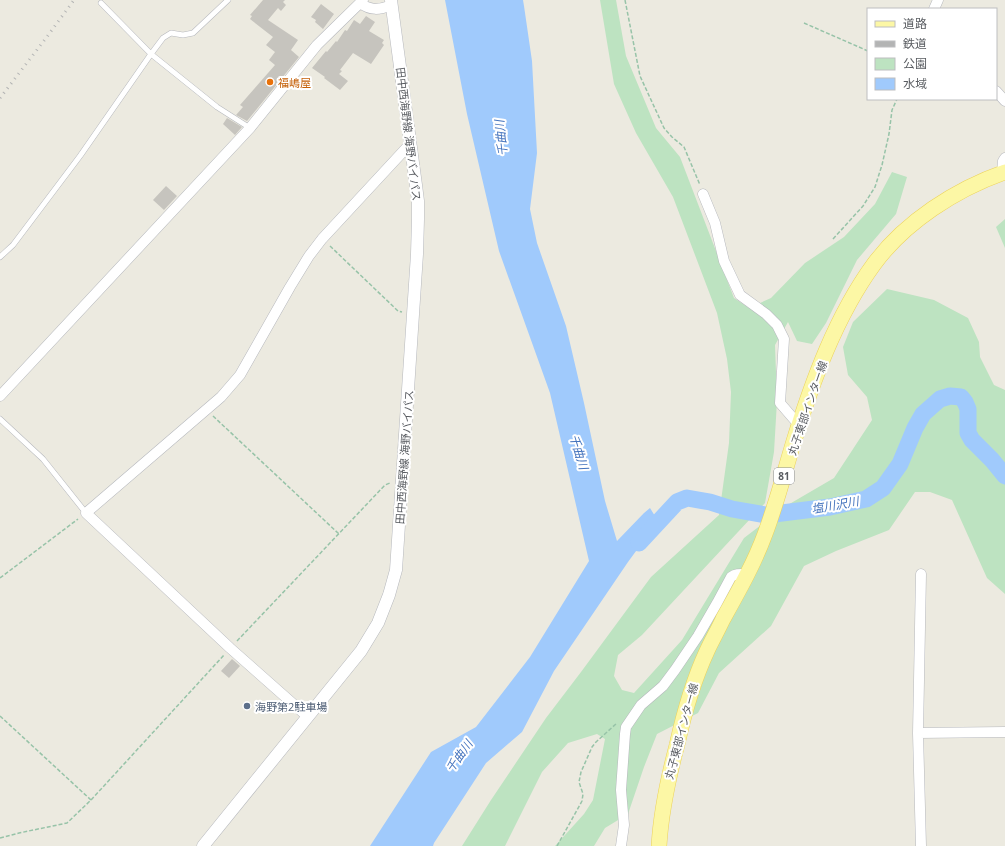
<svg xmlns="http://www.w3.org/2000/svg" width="1005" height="846" font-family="'Open Sans','Noto Sans JP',sans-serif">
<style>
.green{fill:#bde3c1}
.water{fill:#a0cafc}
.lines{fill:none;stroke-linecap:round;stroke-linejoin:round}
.river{stroke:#a0cafc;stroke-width:17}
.building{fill:#c6c4be}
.service-casing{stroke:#b6b8bd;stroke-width:6}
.minor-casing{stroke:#b6b8bd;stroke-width:11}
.tertiary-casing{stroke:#b6b8bd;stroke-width:13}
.primary-casing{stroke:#ecd259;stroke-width:16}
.path{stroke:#97c3a8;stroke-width:1.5;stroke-dasharray:4 2;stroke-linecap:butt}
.service{stroke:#fff;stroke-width:5}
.minor{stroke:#fff;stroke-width:10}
.tertiary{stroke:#fff;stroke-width:12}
.primary{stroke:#fcf7a5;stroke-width:15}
.rail{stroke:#b3b4b4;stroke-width:3;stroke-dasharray:1 5;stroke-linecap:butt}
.food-dot{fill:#e8710a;stroke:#fff;stroke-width:1.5}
.service-dot{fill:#5c6f8a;stroke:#fff;stroke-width:1.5}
.labels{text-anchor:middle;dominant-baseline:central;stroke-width:4;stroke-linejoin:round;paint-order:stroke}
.shield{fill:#fff;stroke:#8b8d90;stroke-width:1}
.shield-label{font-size:10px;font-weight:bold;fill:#595c61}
.food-label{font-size:11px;fill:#c56008;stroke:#fff;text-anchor:start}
.street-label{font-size:11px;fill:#595c61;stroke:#fff}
.service-label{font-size:11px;fill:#4e5e75;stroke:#fff;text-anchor:start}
.water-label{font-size:12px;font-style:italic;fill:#4473bd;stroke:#fff}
</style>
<rect width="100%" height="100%" fill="#eceae0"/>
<path class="green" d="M600,0H616L626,56L656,128L680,157L734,298L749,308L771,298L805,263L844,237L875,204L892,172L907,177L896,214L857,260L826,323L812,344L797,341L788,322L775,345L777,401L774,452L765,503L642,635L618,655L614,676L622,690L634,693L682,640L744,538L786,506L834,478L872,420L867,397L848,375L843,347L853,322L887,289L934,300L968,318L979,342L980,357L994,385L1005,390V594L987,578L952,500L930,492H915L889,530L836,551L804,566L771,626L719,673L698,713L657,734L644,767L628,814L605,828L594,846H555L584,814L593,800L605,739L597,734L568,743L542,772L505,846H462L491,800L546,718L581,672L651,577L719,515L729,443L731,392L727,359L717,313L673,197L636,133L614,84Z
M1005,219V248L996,227Z"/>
<path class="water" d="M445,0H523L524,6L532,61L537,153L530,209L537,243L566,326L584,403L605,501L617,541L644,513L650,508L658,521L628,562L554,671L522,732L486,763L434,843L433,846H370L431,752L476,727L530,657L589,561L550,393L499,251L467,114Z"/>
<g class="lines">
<path class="river" d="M639,543L677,502L687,498L710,502L732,509L766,515L830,507L866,499L883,488L900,464L915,428L923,414L940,399L950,396L961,397L965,402L968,409V433L972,440L992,460L1005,476"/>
</g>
<path class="building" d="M263,0H285L283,2L286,5L281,11L278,8L268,20L298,40L291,50L299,57L247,121L236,115L243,107L240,105L275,65L269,60L275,52L266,45L273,37L250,19L252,16L250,15Z
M321,4L334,14L323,29L315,22L316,20L311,17Z
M366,16L375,22L369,31L384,40L382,43L384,45L371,64L353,53L340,70L342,71L339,74L348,81L340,90L324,78L325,77L312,68L326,51L327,52L336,41L337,42L345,30L347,31L354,20L360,24Z
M227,118L242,127L235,135L223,124Z
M166,186L177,196L164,210L153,200Z
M232,659L240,666L229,678L221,671Z"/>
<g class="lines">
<defs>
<path id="service" d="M101,3L151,54L217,107L250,128
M0,257L13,245L80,156L151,54L163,38L171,33L183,35L193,33L228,0
M0,419L43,459L86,513"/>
<path id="minor" d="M360,3C371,11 379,10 392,5
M934,9L938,0
M996,91L1005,101
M1002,173L1003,161L1005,158
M703,194L715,223L724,261L740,295L766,314L777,325L784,339L780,403L799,425
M0,396L250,128L317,45L363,0
M308,717L230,648L86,513L221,397L240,375L290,287L309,256L322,239L410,144
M918,733L1005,732
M621,846L624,825L621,790L625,734L626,727L641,705L663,686L675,670L698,636L717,603L731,577C736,573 741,574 747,574
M921,846L918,733L921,574"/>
<path id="tertiary" d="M203,846L361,651L378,623L389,595L396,570L417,254L418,219V201L416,185L391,0"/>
<path id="primary" d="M659,846C661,811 668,779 677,745C684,713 693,681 707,651C712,640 718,630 723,619C738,592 754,564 765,534C776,505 784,474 793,444C812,382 836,316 874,264C905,222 956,189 1005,172"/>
</defs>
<use href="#service" class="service-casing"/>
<use href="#minor" class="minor-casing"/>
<use href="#tertiary" class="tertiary-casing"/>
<use href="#primary" class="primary-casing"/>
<path class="path" d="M625,0L640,76L664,128L672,137L684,147L700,185
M804,23L868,51
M833,239L863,206L875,187L882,165L889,134L892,110L897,99
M330,246L398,311L402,312
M213,416L339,534
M0,578L78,519
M237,641L385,485L390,483
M0,716L91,800
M0,838L19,833L67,823L91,800L224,655
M557,846L582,801L583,794L579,782L581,772L592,747L596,742L617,723"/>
<use href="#service" class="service"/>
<use href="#minor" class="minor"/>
<use href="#tertiary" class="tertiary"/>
<use href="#primary" class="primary"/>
<path class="rail" d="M0,98L46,38L74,0"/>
</g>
<circle class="food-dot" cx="270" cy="82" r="4"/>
<circle class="service-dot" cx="247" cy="706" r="4"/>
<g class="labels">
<rect class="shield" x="774" y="468" width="20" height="16" rx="3"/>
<g class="shield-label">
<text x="784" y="476">81</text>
</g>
<g class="food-label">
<text x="278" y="82">福嶋屋</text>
</g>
<g class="street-label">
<text transform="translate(409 134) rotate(83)">田中西海野線 海野バイパス</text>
<text transform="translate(807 408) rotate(-71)">丸子東部インター線</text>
<text transform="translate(404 457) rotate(-86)">田中西海野線 海野バイパス</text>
<text transform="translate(681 731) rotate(-75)">丸子東部インター線</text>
</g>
<g class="service-label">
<text x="255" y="706">海野第2駐車場</text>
</g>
<g class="water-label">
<text transform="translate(501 138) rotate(-96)">千曲川</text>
<text transform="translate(579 452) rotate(73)">千曲川</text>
<text transform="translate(835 505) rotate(-10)">塩川沢川</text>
<text transform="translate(459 756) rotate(-55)">千曲川</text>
</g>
</g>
<rect x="867" y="8" width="130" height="92" fill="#ffffff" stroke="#bdbec0"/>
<rect x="875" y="21" width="20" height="6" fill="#fcf7a5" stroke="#bdbec0"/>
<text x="903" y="28" font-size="12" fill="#595c61">道路</text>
<rect x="875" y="41" width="20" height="6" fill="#b3b4b4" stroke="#bdbec0"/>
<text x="903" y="48" font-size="12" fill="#595c61">鉄道</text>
<rect x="875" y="58" width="20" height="12" fill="#bde3c1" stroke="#bdbec0"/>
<text x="903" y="68" font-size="12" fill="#595c61">公園</text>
<rect x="875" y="78" width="20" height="12" fill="#a0cafc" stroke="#bdbec0"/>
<text x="903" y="88" font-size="12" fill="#595c61">水域</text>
</svg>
